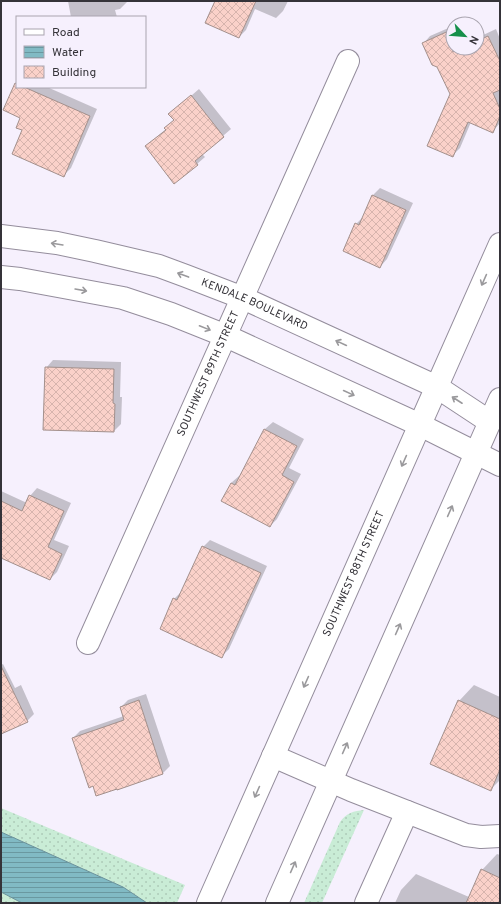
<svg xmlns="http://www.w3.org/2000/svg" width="501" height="904" font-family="Overpass,sans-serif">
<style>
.grass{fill:url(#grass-dots)}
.water{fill:url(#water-rules);stroke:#6a929a}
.shadow{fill:#0003}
.building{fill:url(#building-cross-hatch);stroke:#a3908c}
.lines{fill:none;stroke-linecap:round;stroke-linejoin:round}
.minor-casing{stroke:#948d9c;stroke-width:24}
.tertiary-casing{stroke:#948d9c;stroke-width:24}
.primary-casing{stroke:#948d9c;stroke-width:24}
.minor{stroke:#fff;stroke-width:22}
.tertiary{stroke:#fff;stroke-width:22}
.primary{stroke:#fff;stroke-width:22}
.oneway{stroke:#9a999c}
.labels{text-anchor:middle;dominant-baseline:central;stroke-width:3;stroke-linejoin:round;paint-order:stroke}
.street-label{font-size:11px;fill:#353339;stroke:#f6f0fd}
</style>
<defs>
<pattern id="grass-dots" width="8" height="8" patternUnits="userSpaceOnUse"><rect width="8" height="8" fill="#c9ecd6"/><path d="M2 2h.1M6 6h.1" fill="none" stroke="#adcbb8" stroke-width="1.8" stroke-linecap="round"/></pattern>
<pattern id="water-rules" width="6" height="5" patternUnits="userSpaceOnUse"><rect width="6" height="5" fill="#81bac4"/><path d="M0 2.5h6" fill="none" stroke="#6a98a0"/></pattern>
<pattern id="building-cross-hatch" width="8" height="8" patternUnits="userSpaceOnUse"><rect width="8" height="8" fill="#fad1c9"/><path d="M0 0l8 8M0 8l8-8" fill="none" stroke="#d7b4ad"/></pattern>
</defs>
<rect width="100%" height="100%" fill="#f6f0fd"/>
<path class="grass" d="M1,808L185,885L177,903H147L123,887L1,832Z
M364,810L322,903H304L340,822C346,813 354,811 364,810Z
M1,892L22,903H1Z"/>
<path class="water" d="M1,832L123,887L147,903H22L1,892Z"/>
<path class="shadow" d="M68,1H127V2L120,9L115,10L117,17H71Z
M217,1H288L283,11L276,18L255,9L246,30L239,37Z
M470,18L473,24H457Z
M453,26V48H477V33L479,37L496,29L500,39V123L492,132L471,122L460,148L452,156L451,94L438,67L423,44L430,36Z
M17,82V87H47L97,109L71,168L63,176L24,130L16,83Z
M199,89L231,129L202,154L205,157L197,164L175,182L146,146L166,129L174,120L170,114Z
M380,188L413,203L387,259L380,267L356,224L363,217L373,195Z
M53,360L121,362L120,397H122L121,424L114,431L44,429L46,368Z
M273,422L304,439L289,468L301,474L277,519L270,526L231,483L239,476L240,477L265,429Z
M37,488L71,503L54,540L69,546L57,572L50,579L1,557V491L27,503L30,496Z
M210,540L267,566L229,649L222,656L174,599L181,592L203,547Z
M3,664L15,688L21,685L34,714L27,721L1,733V665Z
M474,685L500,697V780L490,790L459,701Z
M146,694L170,766L163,773L118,789L73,738L80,731L124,716L121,707L128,700Z
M497,854L500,855V903H395L401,890L416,874L469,897L482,870Z"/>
<path class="building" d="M215,1H256L239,38L205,23Z
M453,29V52L461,48H477V41L488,36L500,61V90L493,93L500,109V116L493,133L468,122L453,157L427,146L450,94L437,67L432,65L422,43Z
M15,83L17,84V87H24L90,116L64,177L12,154L22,130L16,128L20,118L3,110Z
M191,95L224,137L195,161L198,165L174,184L145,146L166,130L164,128L174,120L168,114Z
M372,195L406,210L380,268L343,251L355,223L359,225Z
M45,367L114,369L113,403L115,404L114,432L43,430Z
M264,429L297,446L282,475L294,482L270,527L221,501L231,483L235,485Z
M29,495L64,511L48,547L62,554L50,580L1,558V501L22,511Z
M202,546L261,573L222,658L160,629L173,598L177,600Z
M1,666L28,722L1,734Z
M139,700L163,774L117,790V789L96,796L93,786L89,788L72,738L124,720L120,707Z
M458,700L500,719V769L491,791L430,764Z
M481,869L500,878V903H466Z"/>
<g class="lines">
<defs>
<g id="minor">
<path d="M476,453L500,465"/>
<path id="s1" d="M88,643L348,61"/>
<path d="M273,756L351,790L466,835L481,837L500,836"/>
<path d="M366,903L407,812"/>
</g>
<g id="tertiary">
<path id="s2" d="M1,236L57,243L95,251L159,266L186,276L243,298L437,387L490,422"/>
<path d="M1,277L20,279L123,298L171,314L226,336L420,425L476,453"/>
</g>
<g id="primary">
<path id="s3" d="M208,903L500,244"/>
<path d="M277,903L500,399"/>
</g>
</defs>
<use href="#minor" class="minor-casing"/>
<use href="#tertiary" class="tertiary-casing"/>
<use href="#primary" class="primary-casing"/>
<use href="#minor" class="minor"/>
<use href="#tertiary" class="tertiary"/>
<use href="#primary" class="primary"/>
</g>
<defs><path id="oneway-shaft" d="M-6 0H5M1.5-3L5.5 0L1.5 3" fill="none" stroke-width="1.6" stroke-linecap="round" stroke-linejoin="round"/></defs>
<g class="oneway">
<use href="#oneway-shaft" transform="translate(57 244) rotate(-171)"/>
<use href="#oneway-shaft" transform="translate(183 275) rotate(-160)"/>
<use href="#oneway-shaft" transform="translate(484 280) rotate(114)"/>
<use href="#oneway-shaft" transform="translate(81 290) rotate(10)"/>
<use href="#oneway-shaft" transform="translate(205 328) rotate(22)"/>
<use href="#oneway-shaft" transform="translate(341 343) rotate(-155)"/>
<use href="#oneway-shaft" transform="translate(349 393) rotate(25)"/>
<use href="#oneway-shaft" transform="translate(457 400) rotate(-147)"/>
<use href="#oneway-shaft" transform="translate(404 461) rotate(114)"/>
<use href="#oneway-shaft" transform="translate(450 511) rotate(-66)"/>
<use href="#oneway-shaft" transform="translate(398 629) rotate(-66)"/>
<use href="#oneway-shaft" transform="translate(306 682) rotate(114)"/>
<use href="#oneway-shaft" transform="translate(345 748) rotate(-66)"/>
<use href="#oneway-shaft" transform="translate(257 792) rotate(114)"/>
<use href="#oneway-shaft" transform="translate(293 867) rotate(-66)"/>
</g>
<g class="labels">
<g class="street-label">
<text stroke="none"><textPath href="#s2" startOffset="264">KENDALE BOULEVARD</textPath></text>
<text stroke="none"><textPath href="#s1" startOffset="295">SOUTHWEST 89TH STREET</textPath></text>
<text stroke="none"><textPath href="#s3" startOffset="360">SOUTHWEST 88TH STREET</textPath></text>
</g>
</g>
<rect width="501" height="904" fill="none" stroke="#353339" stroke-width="4"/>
<rect x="16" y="16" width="130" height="72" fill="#f6f0fd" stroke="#a9a4af"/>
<rect x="24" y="29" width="20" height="6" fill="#ffffff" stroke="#a9a4af"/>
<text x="52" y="36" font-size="12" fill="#353339">Road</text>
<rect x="24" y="46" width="20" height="12" fill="url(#water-rules)" stroke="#a9a4af"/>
<text x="52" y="56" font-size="12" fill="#353339">Water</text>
<rect x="24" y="66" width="20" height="12" fill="url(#building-cross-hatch)" stroke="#a9a4af"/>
<text x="52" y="76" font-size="12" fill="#353339">Building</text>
<g transform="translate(465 36) rotate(116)"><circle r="19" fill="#f6f0fd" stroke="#a9a4af"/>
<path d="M0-3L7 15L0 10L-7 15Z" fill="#168f4a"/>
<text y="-6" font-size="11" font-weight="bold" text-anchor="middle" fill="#353339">N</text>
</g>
</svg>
